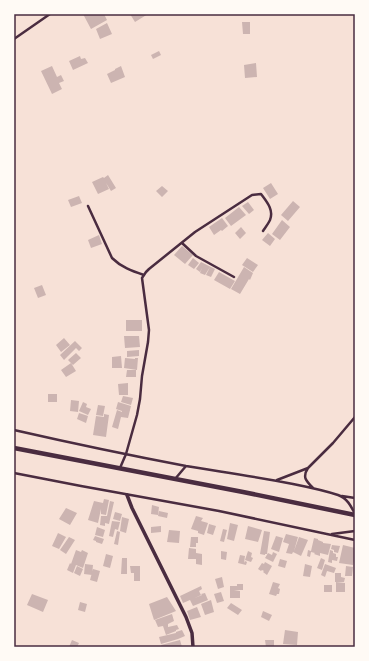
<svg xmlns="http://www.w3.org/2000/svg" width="369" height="661" font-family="'Open Sans',sans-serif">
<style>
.building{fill:#ccb4b1}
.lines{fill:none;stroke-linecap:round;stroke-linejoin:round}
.minor{stroke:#4a2c40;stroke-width:2.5}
.tertiary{stroke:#4a2c40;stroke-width:3.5}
.trunk{stroke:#4a2c40;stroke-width:4.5}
.neatline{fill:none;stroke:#4a2c40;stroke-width:1.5}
</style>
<rect width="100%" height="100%" fill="#f7e1d7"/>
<path class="building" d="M83,14H104L107,20L91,29Z
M130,14H148L135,22Z
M242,22H250V34H243Z
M107,23L112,34L100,39L96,29Z
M159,51L161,55L153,59L151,55Z
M80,56L81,59L85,58L88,63L73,70L69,61Z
M256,63L257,77L245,78L244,65Z
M52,66L57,77L61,75L64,81L59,83L62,89L52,94L41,71Z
M121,66L125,77L111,83L107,74L115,70V69Z
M108,175L116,188L111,191L106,183L109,189L98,194L92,182L103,177L104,178Z
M271,183L278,194L270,199L263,188Z
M162,186L168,191L162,197L156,191Z
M79,196L82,203L71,207L68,200Z
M293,201L300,207L288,221L281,215Z
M248,202L254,210L249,214L242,206Z
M239,207L246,215L231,226L225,218Z
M222,218L228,226L222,231L221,230L214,235L209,227Z
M282,220L290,227L280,240L272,234Z
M241,227L246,233L240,239L235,233Z
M268,233L275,239L270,246L262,240Z
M99,235L102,244L91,248L88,240Z
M182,246L193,255L185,264L174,255Z
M193,258L199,263L194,269L188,265Z
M247,258L258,265L253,272L242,265Z
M201,262L215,269L211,277L206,275L210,267L205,275L200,273L202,268L200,272L196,269Z
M244,267L253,273L250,280L249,279L240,294L231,289Z
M219,272L235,281L230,289L214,280Z
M42,285L46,295L38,298L34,288Z
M126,320H142V331H126Z
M124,336H139L140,347L125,348Z
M64,338L70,345L61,352L56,345Z
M75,341L82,348L79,351L76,348L64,360L60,355Z
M139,350V356L127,357V351Z
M76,353L81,358L73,365L68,360Z
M121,356L122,368H112V357Z
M125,358L135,359V358H138L137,370L124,368Z
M71,363L76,371L66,377L61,370Z
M127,370H136V377H126Z
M128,383V395H119L118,384Z
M48,394H57V402H48Z
M123,396L133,398L131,405L121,402Z
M71,400L79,401L78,412L70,411Z
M83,402L87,404L86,407L91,409L88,415L79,411Z
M118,402L131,406L128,418L121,417L118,429L112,427L117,410L122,412V411L116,409Z
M98,405L105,406L103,416L96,415Z
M79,413L88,416L86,423L77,419Z
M104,414L109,415L106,437L93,435L96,416L104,417Z
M104,499L109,500L106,515L101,514V509L98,523L88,520L94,501L103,503Z
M110,501L114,502L109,524L105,523V526L100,525L101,516H107Z
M152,505L159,507L158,515L151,514Z
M66,508L77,513L70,525L59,519Z
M159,511L168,513L167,518L158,516Z
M115,512L122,514L120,521L113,519Z
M196,516L203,518L201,521L208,523L204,535L198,533V531L191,529Z
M122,517L129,519L126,533L120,531Z
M112,521L120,522L118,530L115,529L113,537L109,536Z
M230,523L238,525L234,541L227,539Z
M209,524L216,526L213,535L207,533Z
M161,526V532L151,533V527Z
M248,526L262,530L258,542L245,539Z
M97,527L105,530L103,537L95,535Z
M223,529L227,530L224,542L220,541Z
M169,530L180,531L179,543L167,542Z
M117,531L120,532L118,545L114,544Z
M264,531L270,532L267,554H265V555L260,554Z
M58,533L66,537L59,549L52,546Z
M286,534L298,537L294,551L299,537L308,540L301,556L293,552L292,554L286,553L289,544L283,542Z
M95,536L104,539L102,544L96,542V541L93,540Z
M276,536L283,538L279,552L271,549Z
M69,537L75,540L66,554L60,550Z
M191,537H198V543H196V547H190Z
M314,538L318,539V540L323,542V543L331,544L328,555L320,553V556L314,554L315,553L311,552L310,557L307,556L308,550L311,551Z
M332,545L340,546L338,553L334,552V550L331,549Z
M343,545L355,548V557L353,565L339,563Z
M189,548L196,549V553L202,554V565L196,564V559H188Z
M76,550L81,552L82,550L88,553L83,568L76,565L73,573L67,570L70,563L71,564Z
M330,550L333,551V553L336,554V557H338L337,561L332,560V563L328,562Z
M221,551L227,552L226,560L221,559Z
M248,551L252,553L251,557L253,558L251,562L245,560Z
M273,552L277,554L273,562L265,558L268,553L272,555Z
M106,554L113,556L110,568L103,566Z
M240,555L245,556L244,563L245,561L247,562L246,565L238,563Z
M122,558H127V574H121Z
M321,558L325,560L322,570L317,568Z
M280,559L287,561L285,568L278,566Z
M265,562L272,566L267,575L263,572L264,571L262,570L261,571L258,569L262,563L264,564Z
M85,564L93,565L92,575L84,574Z
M305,564L312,566L310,577L303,576Z
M325,564L336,568L334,573L327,571L325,577L321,575Z
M77,566L83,569L80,576L74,573Z
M130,566H140V581H134V573H131Z
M346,566L353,567L352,576H345Z
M93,569L100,571L97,582L90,580Z
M335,573H341V577L345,578L344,582H335Z
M222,577L224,587L218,589L215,579Z
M273,582L280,584L278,588L280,589L279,594H277L276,596L269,594Z
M336,582L345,583V592H336Z
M237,584H243V590H234L240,591V598H230V586H237Z
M324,585H332V592H324Z
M201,586L202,589L199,591L201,595L195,598L202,595L201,594L205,593L208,600L193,606L190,600L183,603L180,596Z
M221,592L224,601L217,603L214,594Z
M32,594L48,600L43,612L27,605Z
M167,597L176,611L154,620L149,604Z
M211,600L214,612L205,615L201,604Z
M80,602L87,604L85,612L78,610Z
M231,603L242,610L238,615L227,608Z
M197,607L201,617L190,620L187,611Z
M263,611L272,615L269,621L261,617Z
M172,614L174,621L168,624V627L177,625L179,629L176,630V631L166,635L163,626L158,627L155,620Z
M182,630L185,636L178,639L161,644L159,637L176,633V632Z
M285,630L298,632L297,645L283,644Z
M72,640L79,643L77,647H69Z
M180,640L182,647H162L161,645Z
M265,640H274V647H266Z"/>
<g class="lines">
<path class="minor" d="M14,39L50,14
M88,206L112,258C121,267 132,271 144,275
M182,243L196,256L234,277
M14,430C71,443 128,455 186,466C222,472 258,477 293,484C308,487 323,490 338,495C347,498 351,506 355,514
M120,468L126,454L137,415L140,399L142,376L148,342L149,330L142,278L146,272L149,269L195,232L252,195L261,194C267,202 274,210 270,220C268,224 265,228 263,231
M14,473L81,486L219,511L355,540
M175,479L186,466
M277,480L308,468
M313,488C306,481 302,477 308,468L333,443L355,417
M342,496L355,498
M332,534L355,531"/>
<path class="tertiary" d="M127,495L132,508L186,617L192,633L193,647"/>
<path class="trunk" d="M14,448L243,492L355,515"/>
</g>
<rect width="369" height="661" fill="none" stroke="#fffaf5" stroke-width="30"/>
<rect x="15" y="15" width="339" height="631" class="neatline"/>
</svg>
